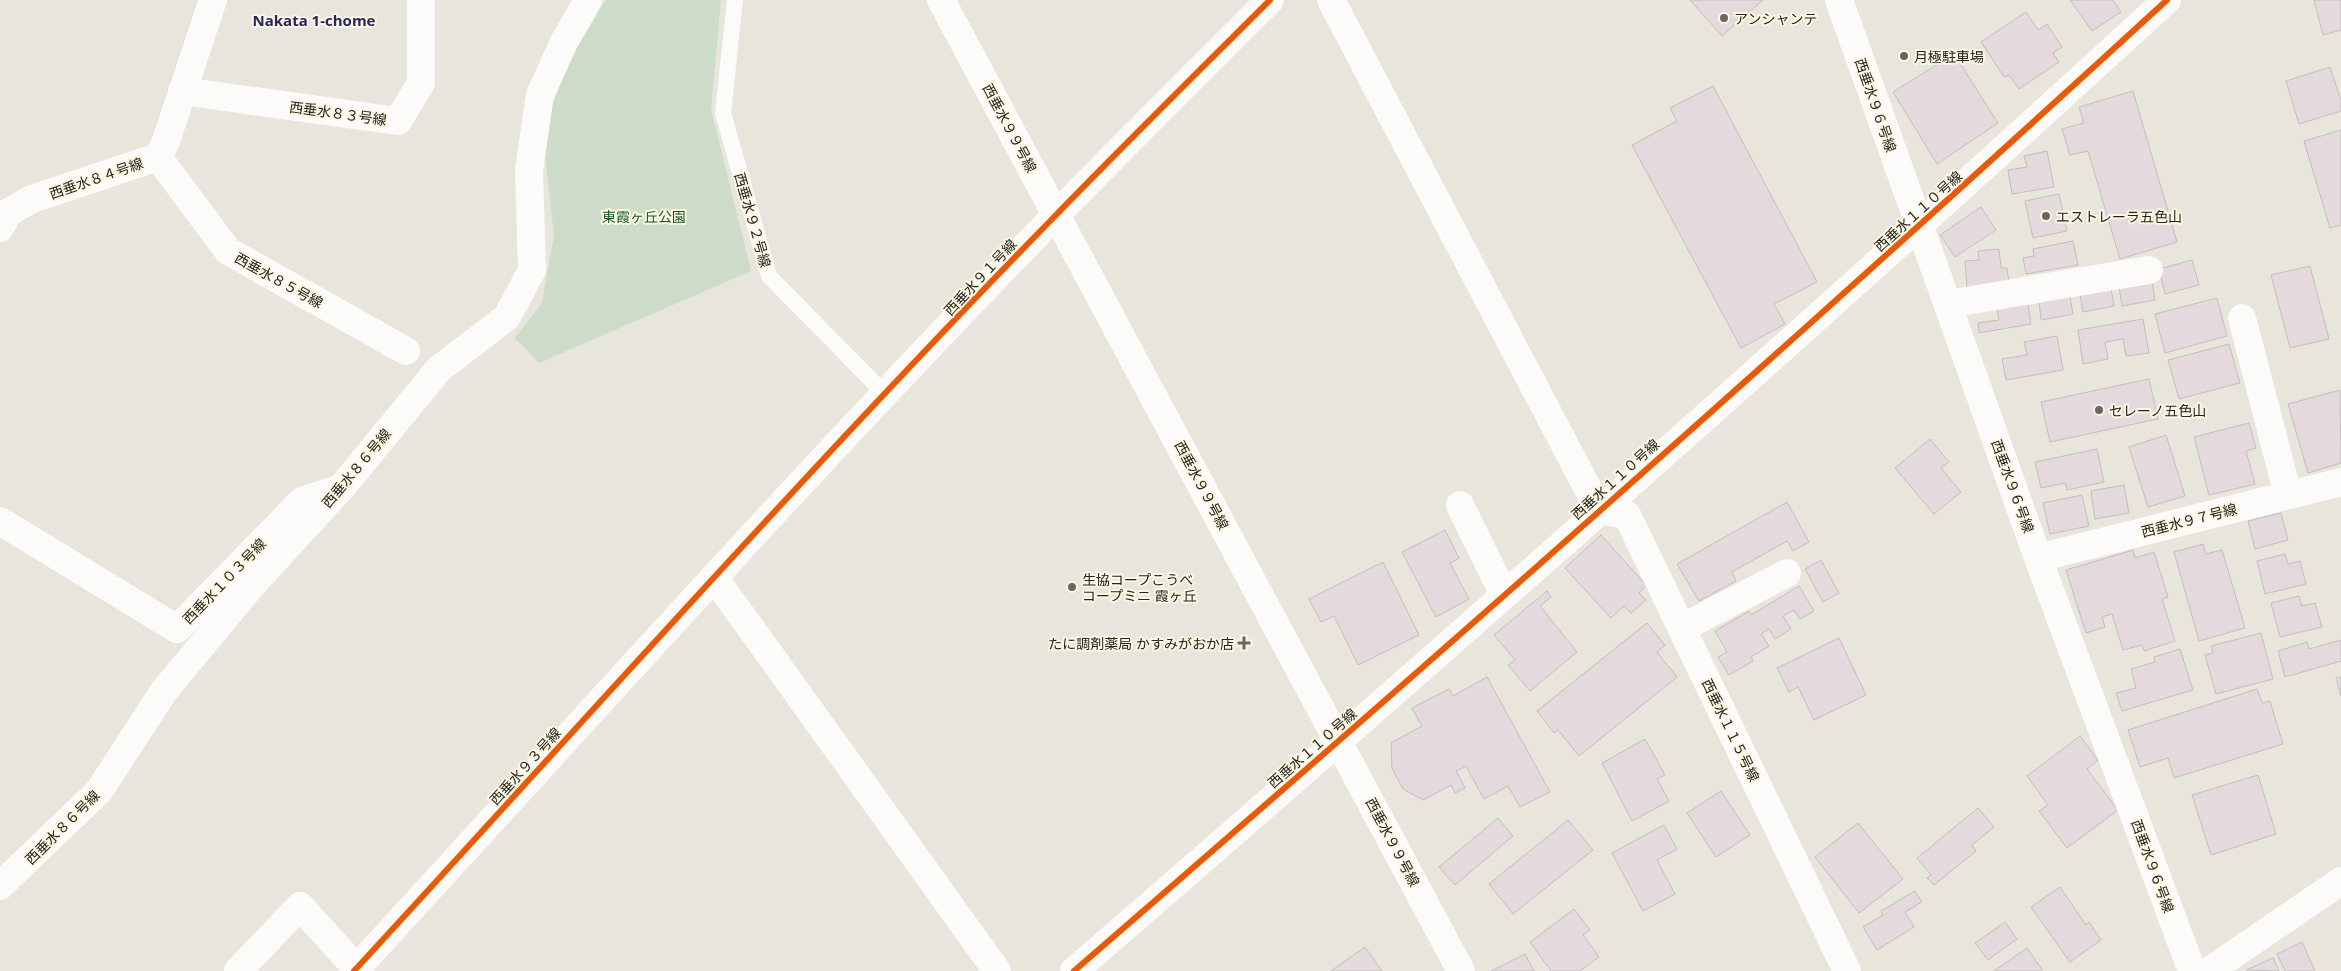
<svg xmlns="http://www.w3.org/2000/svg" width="2341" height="971" font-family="'Open Sans','Noto Sans JP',sans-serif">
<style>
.green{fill:#ccdcc8}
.building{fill:#e4d9dd;stroke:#c2bebc}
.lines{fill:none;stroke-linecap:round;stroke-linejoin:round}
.lane{stroke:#fcfbfa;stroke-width:16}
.street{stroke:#fcfbfa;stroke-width:28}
.cycleway-casing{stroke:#fbf7e3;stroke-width:9}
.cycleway{stroke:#e8590c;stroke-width:6}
.poi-dot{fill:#69675f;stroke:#fbf7e3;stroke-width:2}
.labels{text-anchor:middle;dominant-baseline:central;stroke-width:4;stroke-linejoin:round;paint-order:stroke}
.poi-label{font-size:14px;fill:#24231c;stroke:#fbf7e3;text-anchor:start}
.street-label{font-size:14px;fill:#24231c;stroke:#fbf7e3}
.park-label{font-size:14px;fill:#135822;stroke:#fbf7e3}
.neighbourhood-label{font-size:15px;font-weight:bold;fill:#27255f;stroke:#fbf7e3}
</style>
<rect width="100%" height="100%" fill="#e8e6dc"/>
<path class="green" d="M606,0H721L711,109L751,271L539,363L515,338L542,303L554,235L542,128L576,49Z"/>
<path class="building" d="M1690,0H1763L1722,36Z
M2070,0H2113L2121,12L2092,31Z
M2314,0H2341V30L2323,35Z
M2026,12L2038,30L2047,24L2062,47L2053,53L2059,62L2019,89L2009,75L2004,77L1981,42Z
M1954,54L1998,123L1937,164L1893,92Z
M2330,67L2341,100V111L2299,124L2286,81Z
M1713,86L1817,282L1774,304L1785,324L1741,348L1632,145L1677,121L1670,108Z
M2133,91L2177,242L2120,259L2088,151L2070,155L2062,129L2084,123L2079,107Z
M2341,130V225L2330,228L2304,141Z
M2047,151L2054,187L2012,194L2008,170L2027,167L2024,156Z
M2059,194L2067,231L2033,238L2025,201Z
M1981,207L1996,230L1955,257L1940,235Z
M2073,241L2078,265L2026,274L2023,258L2034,256L2033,249Z
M1999,249L2001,268H2007L2009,283L1967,287L1965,261L1979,260L1978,251Z
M2192,260L2199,285L2165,294L2159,269Z
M2310,266L2329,339L2290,348L2271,275Z
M2152,281L2155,300L2122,306L2119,287Z
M2111,288L2114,306L2083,312L2080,294Z
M2070,297L2073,314L2041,320L2039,302Z
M2217,298L2227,336L2165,353L2155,314Z
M2028,304L2031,324L1979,333L1978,323L1999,320L1997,309Z
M2143,319L2149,353L2126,356L2123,339L2105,342L2108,359L2083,364L2078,330Z
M2057,336L2063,370L2006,380L2002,359L2027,355L2024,342Z
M2229,344L2240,383L2179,399L2168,360Z
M2149,379L2158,419L2050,442L2041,402Z
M2340,390L2341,463L2308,473L2288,404Z
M2249,423L2256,448L2246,451L2255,484L2209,495L2194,437Z
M2166,435L2185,496L2148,507L2129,447Z
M1930,439L1949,462L1941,468L1961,492L1934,514L1895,468Z
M2097,449L2104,482L2067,490L2065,483L2041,488L2035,462Z
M2124,485L2129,513L2095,519L2091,491Z
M2082,495L2089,526L2050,534L2043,503Z
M1787,502L1809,542L1793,551L1787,541L1732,572L1736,581L1699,601L1677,564Z
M2281,513L2288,540L2255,549L2248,521Z
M1445,530L1459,558L1450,563L1469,599L1436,617L1402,552Z
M1601,535L1646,585L1639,593L1646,600L1631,613L1624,606L1611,618L1565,568Z
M2203,544L2206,554L2222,550L2245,628L2199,641L2174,552Z
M2133,550L2135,558L2154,552L2168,597L2162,599L2175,641L2144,651L2142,645L2123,650L2112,614L2102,617L2105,627L2086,633L2066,570Z
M2285,554L2288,564L2300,561L2306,584L2265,594L2257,561Z
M1821,560L1839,593L1823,602L1805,569Z
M1383,562L1419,635L1358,665L1334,616L1321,622L1309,599Z
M1799,586L1814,611L1800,619L1794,610L1783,616L1791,629L1775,639L1769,629L1761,634L1769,646L1751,657L1753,661L1729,675L1718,657L1727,652L1715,631L1749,611L1751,615Z
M1547,591L1551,597L1540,606L1577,652L1530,691L1508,665L1515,660L1494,635Z
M2299,596L2302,606L2315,603L2322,627L2280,637L2271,603Z
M1647,623L1665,645L1657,652L1677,677L1579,756L1558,730L1554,733L1537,711Z
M2261,633L2273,679L2216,694L2205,655L2213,653L2211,646Z
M1839,638L1866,695L1814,720L1798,687L1789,692L1777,668Z
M2341,640V661L2285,677L2278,651L2307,642L2309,649Z
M2180,649L2193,690L2122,711L2116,693L2136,688L2131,669L2155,662L2154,657Z
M1487,677L1550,792L1520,807L1508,786L1484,799L1466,766L1456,771L1465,788L1455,793L1451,785L1423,800L1403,789L1392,768L1391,743L1422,726L1412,708L1449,689L1453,696Z
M2341,677V696L2336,678Z
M2257,689L2262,703L2270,701L2283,744L2174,778L2168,758L2140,767L2128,730Z
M2080,736L2098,760L2087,769L2118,810L2067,848L2039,811L2048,805L2027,776Z
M1645,739L1665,775L1657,779L1669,801L1632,821L1602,763Z
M2258,775L2276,834L2211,855L2192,795Z
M1721,791L1750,835L1716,857L1687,813Z
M1978,808L1994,827L1972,845L1976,851L1934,885L1927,878L1931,875L1917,858Z
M1498,818L1513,836L1455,885L1439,867Z
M1568,820L1593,850L1513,914L1489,884Z
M1858,823L1903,879L1859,913L1815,857Z
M1664,825L1677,849L1657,860L1675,894L1643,911L1612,853Z
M2060,887L2086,925L2089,922L2101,940L2070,962L2031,907Z
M1915,891L1922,902L1905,912L1914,927L1877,950L1863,927L1883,915L1881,911Z
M1574,909L1590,930L1583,935L1599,957L1580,971H1551L1530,942Z
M2005,922L2017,939L1988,960L1975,943Z
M2302,942L2315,971H2285L2277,954Z
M1365,947L1382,971H1331Z
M2027,948L2043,971H1994Z
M1525,954L1534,971H1491Z
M2273,958L2279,971L2246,970Z"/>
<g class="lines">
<path class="lane" d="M735,0L723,113L769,276L886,395"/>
<path class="street" d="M941,0L1461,971
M1331,0L1599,510L1627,515L1847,971
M1839,0L2038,558L2192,971
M182,91L398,121L421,83V0
M158,157L228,251L406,351
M0,228L9,212L32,199L158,157L166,141L213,0
M1948,304L2149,270
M2242,318L2288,495
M1460,505L1504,595
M0,521L177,629L302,501L338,489
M2038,558L2341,482
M714,577L997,971
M1682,628L1787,573
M0,886L99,791L164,691L252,585L342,487L439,369L507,317L532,270L529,170L540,95L564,42L588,0
M238,971L300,906L359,971
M354,971C587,718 816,460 1057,214C1127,142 1199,71 1270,0
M1074,971C1443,652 1808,329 2167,0
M2209,971L2341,881"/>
<defs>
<path id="cycleway" d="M354,971C587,718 816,460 1057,214C1127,142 1199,71 1270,0
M1074,971C1443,652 1808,329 2167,0"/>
</defs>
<use href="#cycleway" class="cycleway-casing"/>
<use href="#cycleway" class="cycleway"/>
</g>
<g class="poi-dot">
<circle cx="1724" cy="18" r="5"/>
<circle cx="1904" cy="56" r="5"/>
<circle cx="2046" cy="216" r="5"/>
<circle cx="2099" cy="410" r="5"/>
<circle cx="1072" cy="587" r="5"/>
<path d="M1241.5 635.5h5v5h5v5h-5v5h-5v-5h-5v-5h5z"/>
</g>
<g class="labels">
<g class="poi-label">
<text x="1734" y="18">アンシャンテ</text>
<text x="1914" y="56">月極駐車場</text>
<text x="2056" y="216">エストレーラ五色山</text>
<text x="2109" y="410">セレーノ五色山</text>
<text x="1082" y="579">生協コープこうべ<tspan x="1082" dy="16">コープミニ 霞ヶ丘</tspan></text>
<text x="1234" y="643" text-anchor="end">たに調剤薬局 かすみがおか店</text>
</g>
<g class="street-label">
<text transform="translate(1876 105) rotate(71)">西垂水９６号線</text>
<text transform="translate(338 113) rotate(8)">西垂水８３号線</text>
<text transform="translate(1010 128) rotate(62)">西垂水９９号線</text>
<text transform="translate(96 178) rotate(-19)">西垂水８４号線</text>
<text transform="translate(1918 211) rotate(-42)">西垂水１１０号線</text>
<text transform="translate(753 220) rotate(74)">西垂水９２号線</text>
<text transform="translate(980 277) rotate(-47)">西垂水９１号線</text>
<text transform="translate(279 280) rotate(29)">西垂水８５号線</text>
<text transform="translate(356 468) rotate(-50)">西垂水８６号線</text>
<text transform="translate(1615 479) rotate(-42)">西垂水１１０号線</text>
<text transform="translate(1202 485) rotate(62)">西垂水９９号線</text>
<text transform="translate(2013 486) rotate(70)">西垂水９６号線</text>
<text transform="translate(2189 520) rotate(-14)">西垂水９７号線</text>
<text transform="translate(224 581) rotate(-46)">西垂水１０３号線</text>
<text transform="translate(1731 730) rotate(64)">西垂水１１５号線</text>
<text transform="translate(1312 748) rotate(-41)">西垂水１１０号線</text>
<text transform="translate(525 766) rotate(-48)">西垂水９３号線</text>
<text transform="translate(62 827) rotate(-45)">西垂水８６号線</text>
<text transform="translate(1393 842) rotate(62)">西垂水９９号線</text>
<text transform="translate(2153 866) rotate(70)">西垂水９６号線</text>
</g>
<g class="park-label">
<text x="644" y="216">東霞ヶ丘公園</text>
</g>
<g class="neighbourhood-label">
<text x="314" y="20">Nakata 1-chome</text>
</g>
</g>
</svg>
